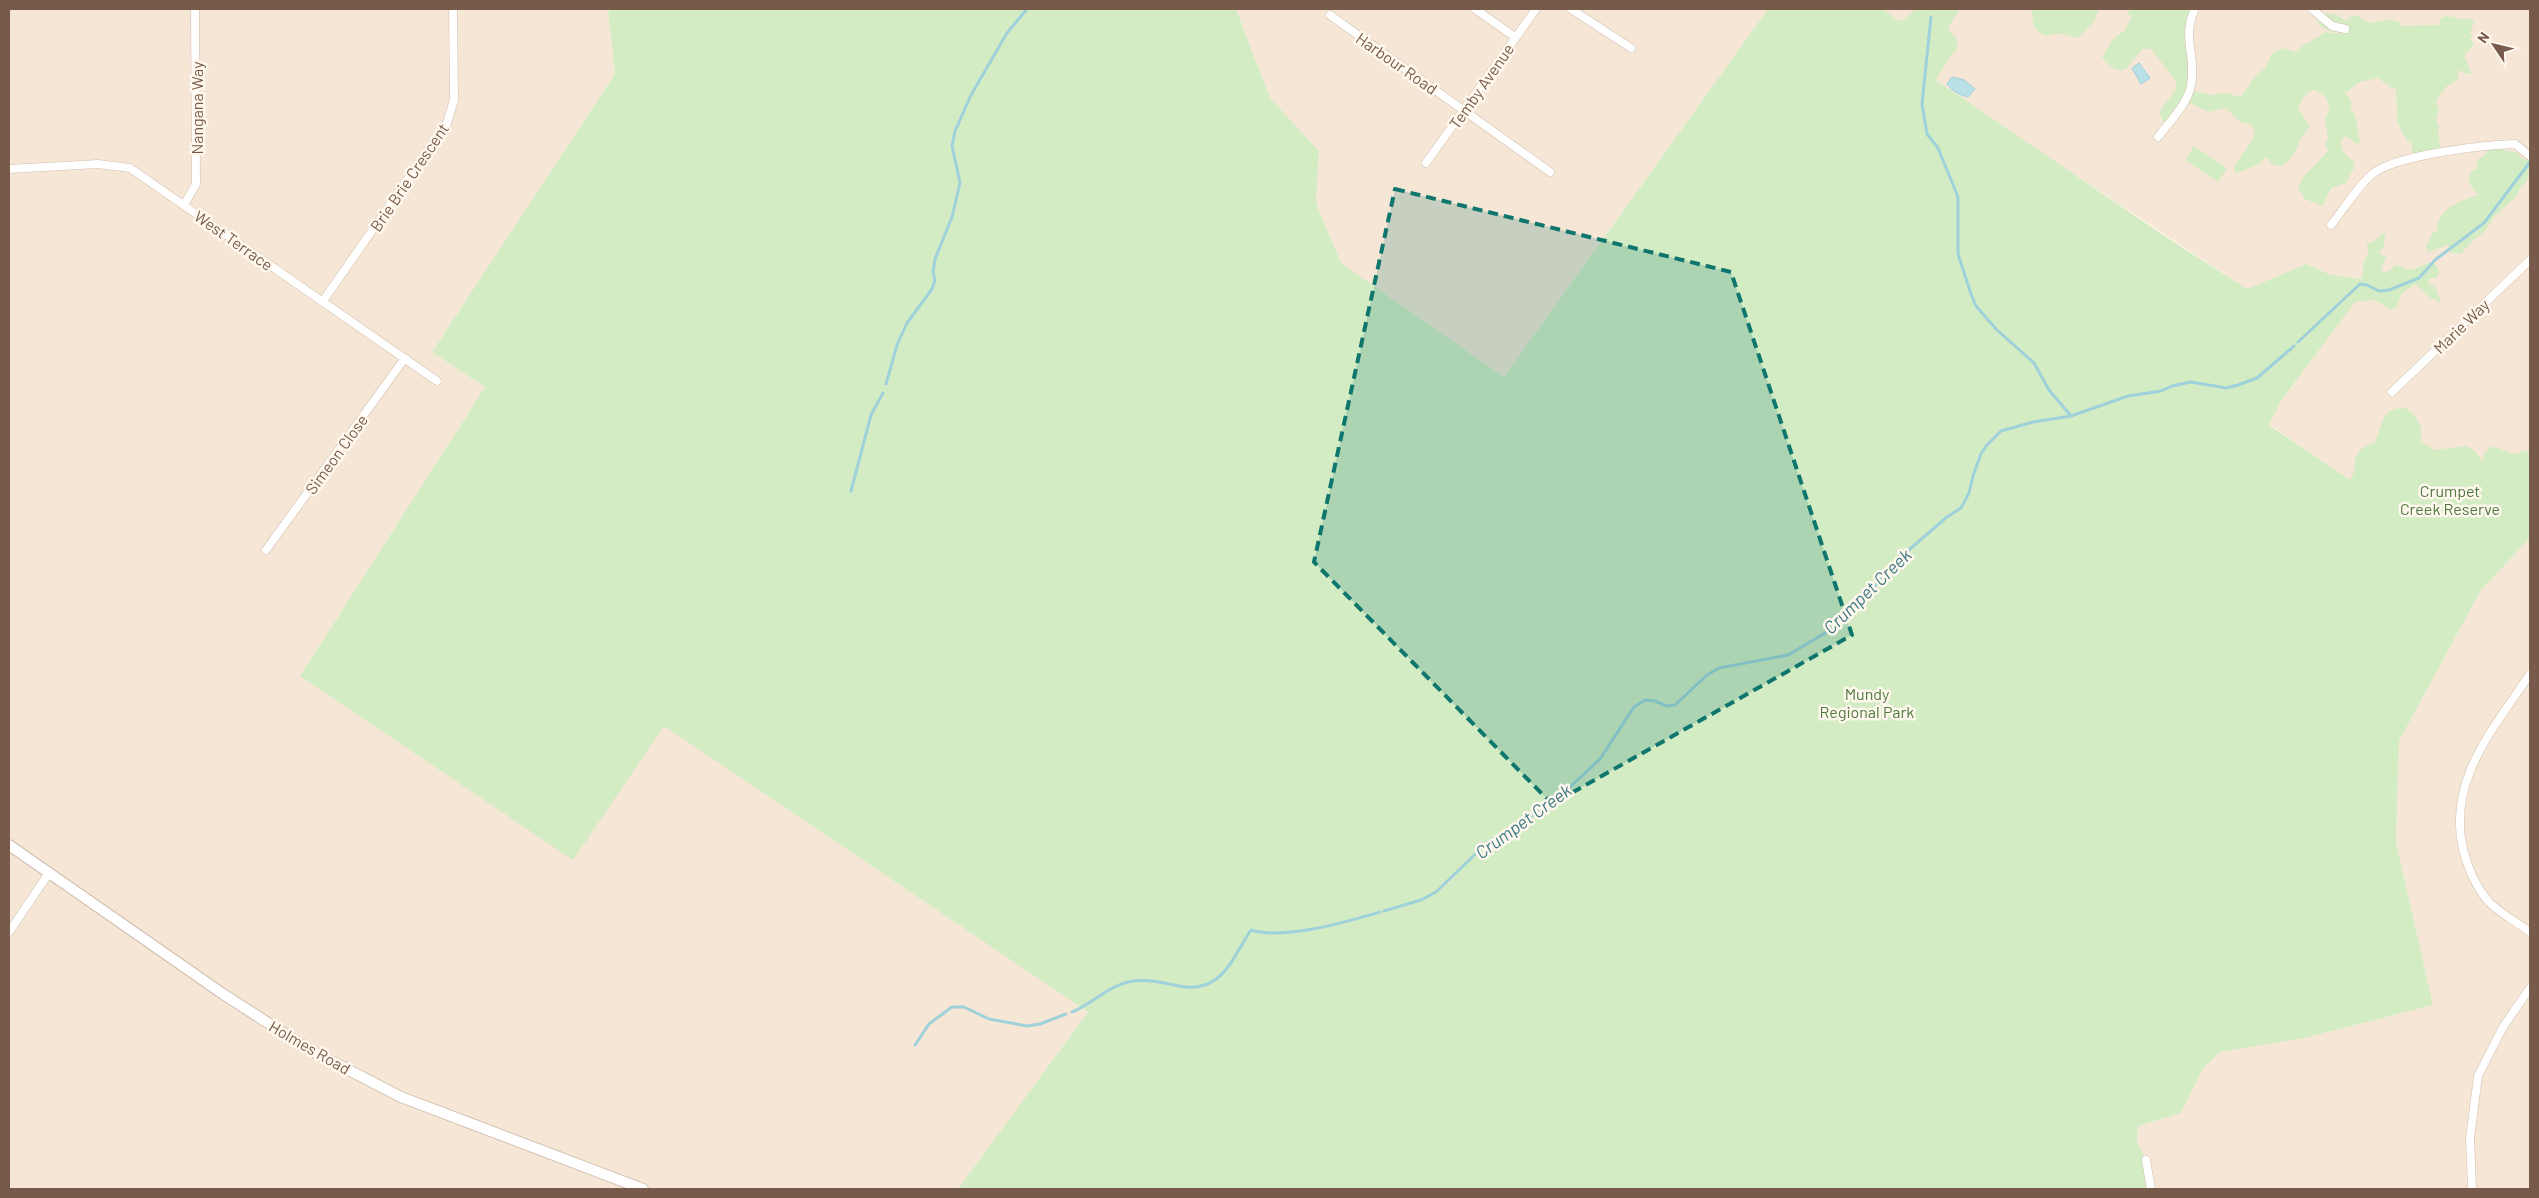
<svg xmlns="http://www.w3.org/2000/svg" width="2539" height="1198" font-family="Barlow,sans-serif">
<style>
.residential{fill:#f5e6d5}
.green{fill:#d4ecc4}
.water{fill:#bae1e8;stroke:#9fd1da}
.lines{fill:none;stroke-linecap:round;stroke-linejoin:round}
.stream{stroke:#9fd1da;stroke-width:3}
.minor-casing{stroke:#d2beae;stroke-width:9}
.tertiary-casing{stroke:#d2beae;stroke-width:12}
.minor{stroke:#fff;stroke-width:8}
.tertiary{stroke:#fff;stroke-width:10}
.marked{fill:#0f766e;fill-opacity:0.2;stroke:#0f766e;stroke-width:4;stroke-dasharray:10 6;stroke-linejoin:round}
.labels{text-anchor:middle;dominant-baseline:central;stroke-width:5;stroke-linejoin:round;paint-order:stroke}
.street-label{font-size:16px;fill:#785a4a;stroke:#fff8ee}
.park-label{font-size:16px;fill:#4f793e;stroke:#fff8ee}
.water-label{font-size:18px;font-style:italic;fill:#3f7a85;stroke:#fff8ee}
</style>
<rect width="100%" height="100%" fill="#fdf4e7"/>
<path class="residential" d="M9,9H608L615,74L432,352L485,387L300,676L663,725L1088,1012L958,1189H9Z
M1236,9H1768L1504,377L1341,263L1316,203L1319,151L1270,98Z
M1835,9H2530V459L2460,556L2266,422L2371,280L2331,275L2306,264L2247,289L2002,126Z
M2530,538V1189H2151L2137,1143L2138,1126L2181,1113L2203,1068L2220,1052L2304,1038L2433,1005L2396,842L2399,741L2481,590Z"/>
<path class="green" d="M608,9H1236L1270,98L1319,151L1316,203L1341,263L1504,377L1768,9H1883L1898,21L1904,20L1916,9H1960L1949,26V31L1956,38L1958,48L1948,59L1936,80L2163,235L2247,289L2306,264L2331,275L2362,279L2364,261L2368,254L2367,243L2373,242L2385,232L2384,245L2379,253L2386,257L2380,271L2387,272L2396,265L2412,270L2431,262L2437,266L2439,272L2437,277L2429,279L2428,283L2436,288L2441,303L2429,297L2416,284L2402,293L2397,307C2385,314 2383,300 2371,300C2366,300 2361,302 2355,302L2281,401L2269,425L2350,480C2361,465 2345,453 2375,442C2383,427 2379,407 2405,408C2418,416 2423,426 2421,441L2434,450L2466,446L2475,451L2483,462L2484,454L2491,447C2501,447 2509,454 2519,454L2521,451L2530,452V538L2481,590L2399,741L2396,842L2433,1005L2304,1038L2220,1052L2203,1068L2181,1113L2138,1126L2137,1143L2146,1160L2151,1189H958L1088,1012L664,726L573,860L300,676L485,387L432,352L615,74Z
M2031,9H2099L2095,20L2079,38L2057,33L2047,36L2040,33L2034,27Z
M2129,9H2193C2177,43 2196,57 2190,86C2187,98 2173,113 2167,123L2163,121L2159,113L2177,87L2175,80L2151,49H2142L2127,68L2121,71L2114,69L2102,57L2114,38L2123,32L2132,18L2128,13Z
M2324,13L2338,15L2345,21C2358,9 2359,20 2371,23L2390,19L2400,22L2401,26L2439,25L2441,18C2447,15 2455,16 2460,20L2470,18L2474,22L2470,33L2473,35L2470,39L2474,44L2464,56L2472,74H2467L2458,70V79L2446,87L2436,101L2439,110L2436,120L2439,127L2438,133L2441,153L2414,159L2411,143L2406,140C2404,132 2400,130 2398,123C2396,116 2397,97 2396,88L2393,89L2378,78L2360,82L2345,93L2353,104L2350,110L2355,114L2360,143L2356,144L2346,136L2340,141L2343,152L2354,162V168L2346,183L2331,188L2323,206L2305,199L2298,188L2303,177L2328,151L2325,144L2328,139L2325,118C2334,106 2327,96 2315,90C2306,92 2301,99 2298,108L2309,125C2308,131 2306,131 2303,135C2296,148 2294,158 2281,166L2269,163V159L2265,157L2261,163L2238,173L2234,171V167L2254,137L2255,132L2250,124L2242,123L2225,108L2209,112L2186,101L2191,90L2211,95L2226,93L2241,97L2257,74L2265,69L2272,53L2285,48L2295,52C2304,43 2315,40 2325,32L2345,35C2336,31 2320,32 2317,19Z
M2491,141L2496,142L2506,151L2516,152L2523,159H2530L2527,181L2520,188L2517,196L2495,216L2483,234L2473,240L2461,254L2451,253L2448,245L2428,252L2426,246L2433,233L2438,230L2437,225C2444,205 2461,201 2478,195C2472,188 2465,180 2472,171L2476,170L2478,159C2491,153 2485,151 2491,141Z
M2194,146L2227,168L2218,182L2185,160Z"/>
<path class="water" d="M2139,63L2150,78L2141,84L2132,68Z
M1952,77L1964,80L1975,89L1968,97C1960,95 1952,91 1947,84Z"/>
<g class="lines">
<path class="stream" d="M1931,17L1922,104L1927,134L1938,148L1958,197V254L1971,294L1976,306L1997,330L2034,363L2049,390L2071,416
M2298,342L2360,284L2367,285L2379,291L2389,290L2419,278L2435,260L2484,223L2530,162
M886,384L897,345L907,323L932,289L935,280L933,272L935,259L952,217L960,183L952,146L955,131L971,95L1007,33L1027,9
M1982,452L1987,445L2001,431L2033,422L2071,416L2128,396L2161,391L2172,386L2191,382L2226,388L2238,385L2257,378L2294,346
M851,491L871,415L883,393
M1384,911L1421,900L1436,892L1488,842L1553,803L1600,759L1634,707L1645,700L1655,701L1667,706L1675,705L1707,675L1719,668L1788,655L1832,629L1857,605L1903,555L1947,517L1961,508L1969,493L1973,476L1981,454
M1072,1012C1093,1003 1111,984 1133,981C1149,979 1164,983 1179,986C1222,994 1231,960 1251,930C1285,940 1346,922 1380,912
M915,1045L929,1024L952,1007H964L989,1019L1027,1026L1040,1024L1066,1014"/>
<defs>
<path id="minor" d="M1475,9L1515,37
M1571,9L1631,48
M2312,9L2332,26L2345,29
M1330,15L1550,172
M2158,137C2169,122 2188,104 2191,85C2197,57 2181,37 2195,9
M1426,163L1536,9
M9,169L98,164L130,168L437,381
M184,205L196,184L195,9
M2331,225C2344,209 2355,190 2370,176C2391,155 2484,145 2515,144L2530,156
M323,301L447,123L454,100L453,9
M2392,392L2530,260
M266,550L405,358
M2530,674C2494,728 2447,780 2463,849C2468,868 2476,888 2490,903C2501,914 2518,923 2530,932
M9,932L49,873
M2146,1160L2151,1189
M2472,1189L2470,1138L2478,1076L2503,1027L2530,988"/>
<path id="tertiary" d="M9,845L223,994L310,1050L401,1097L643,1189"/>
</defs>
<use href="#minor" class="minor-casing"/>
<use href="#tertiary" class="tertiary-casing"/>
<use href="#minor" class="minor"/>
<use href="#tertiary" class="tertiary"/>
</g>
<path class="marked" d="M1395,189L1731,272L1852,635L1552,804L1314,562Z"/>
<g class="labels">
<g class="street-label">
<text transform="translate(1397 63) rotate(35)">Harbour Road</text>
<text transform="translate(1481 86) rotate(-55)">Temby Avenue</text>
<text transform="translate(196 108) rotate(-90)">Nangana Way</text>
<text transform="translate(409 177) rotate(-56)">Brie Brie Crescent</text>
<text transform="translate(234 240) rotate(35)">West Terrace</text>
<text transform="translate(2461 326) rotate(-44)">Marie Way</text>
<text transform="translate(336 454) rotate(-54)">Simeon Close</text>
<text transform="translate(310 1047) rotate(30)">Holmes Road</text>
</g>
<g class="park-label">
<text x="2450" y="490">Crumpet<tspan x="2450" dy="18">Creek Reserve</tspan></text>
<text x="1867" y="693">Mundy<tspan x="1867" dy="18">Regional Park</tspan></text>
</g>
<g class="water-label">
<text transform="translate(1867 591) rotate(-44)">Crumpet Creek</text>
<text transform="translate(1523 821) rotate(-36)">Crumpet Creek</text>
</g>
</g>
<rect width="2539" height="1198" fill="none" stroke="#785a4a" stroke-width="20"/>
<g transform="translate(2494 45) rotate(305)" stroke="#fff8ee" stroke-width="4" paint-order="stroke">
<path d="M0-4L9 19L0 12L-9 19Z" fill="#785a4a"/>
<text y="-8" font-size="14" font-weight="bold" text-anchor="middle" fill="#785a4a">N</text>
</g>
</svg>
